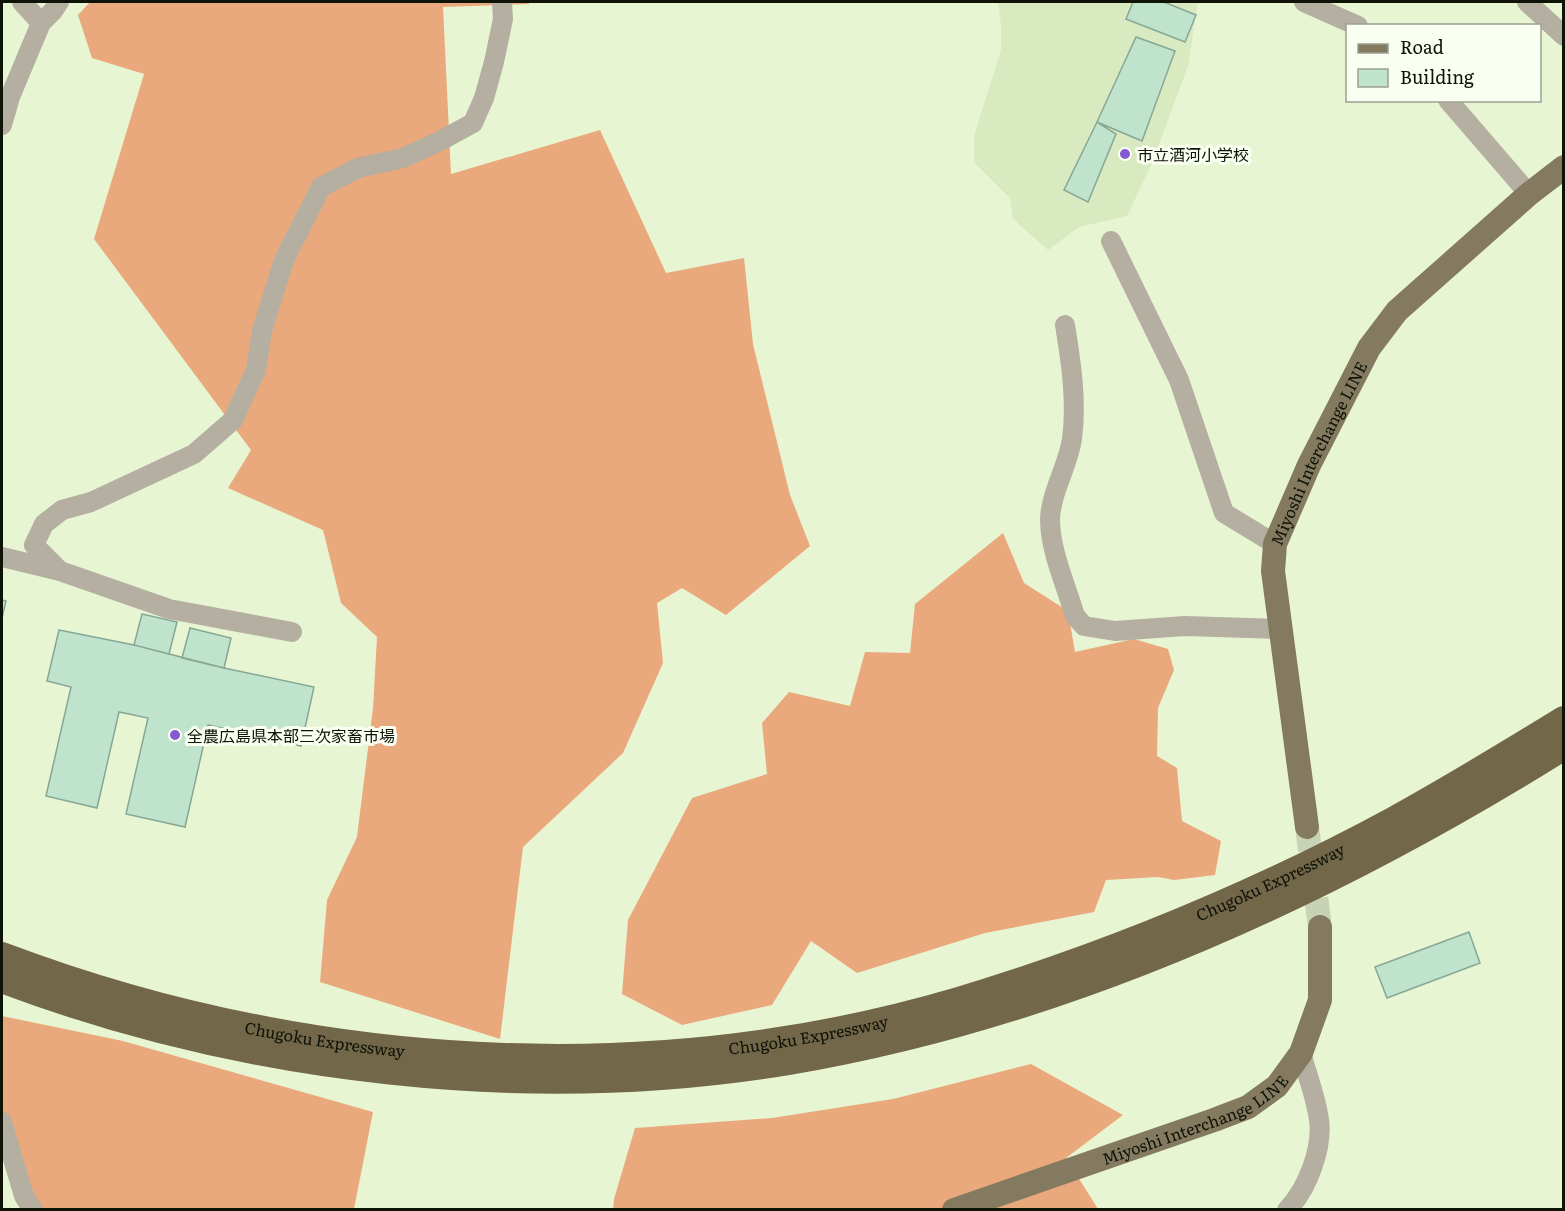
<svg xmlns="http://www.w3.org/2000/svg" width="1565" height="1211" font-family="Literata,'Noto Sans JP',serif">
<style>
.built{fill:#d9e9c0}
.forest{fill:#eaa97c}
.building{fill:#c0e3ce;stroke:#86a794;stroke-width:1.5}
.lines{fill:none;stroke-linecap:round;stroke-linejoin:round}
.major-tunnel{stroke:#c7d3b4;stroke-width:24;stroke-dasharray:24 12;stroke-linecap:butt}
.minor{stroke:#b4afa1;stroke-width:20}
.major{stroke:#837a60;stroke-width:24}
.highway{stroke:#726749;stroke-width:28}
.poi-dot{fill:#8559d3;stroke:#f9fff1;stroke-width:2}
.labels{text-anchor:middle;dominant-baseline:central;stroke-width:6;stroke-linejoin:round;paint-order:stroke}
.poi-label{font-size:16px;fill:#0e1207;stroke:#f9fff1;text-anchor:start}
.street-label{font-size:16px;fill:#0e1207;stroke:#f9fff1}
</style>
<rect width="100%" height="100%" fill="#e8f5d3"/>
<path class="built" d="M998,2H1198L1188,66L1152,163L1127,216L1079,227L1048,250L1013,219L1010,198L974,162V136L1001,50V25Z"/>
<path class="forest" d="M90,2H529V4L443,7L451,174L600,130L666,273L744,258L753,344L790,495L810,546L726,615L682,588L657,603L663,663L623,753L523,847L500,1039L320,982L327,900L357,837L373,708L377,637L341,603L323,530L228,488L251,450L94,239L144,74L92,58L78,15Z
M1003,533L1024,583L1068,611L1075,652L1134,639L1168,649L1174,670L1158,708L1157,756L1177,768L1182,821L1221,841L1215,875L1174,880L1158,877L1106,880L1094,912L985,933L857,973L811,941L772,1005L682,1025L622,994L628,920L692,798L767,774L762,723L789,692L850,706L865,652L910,653L915,604Z
M2,1016L123,1041L373,1112L354,1209H33L2,1151Z
M1031,1064L1123,1115L1066,1158L1098,1209L613,1210L614,1199L635,1128L772,1118L893,1099Z"/>
<path class="building" d="M1133,2H1164L1196,15L1185,42L1126,19Z
M1136,37L1175,51L1142,141L1097,122Z
M1097,122L1116,134L1088,202L1064,190Z
M2,600L6,601L2,618Z
M142,614L177,622L169,654L134,645Z
M190,628L231,638L224,668L182,658Z
M59,630L134,645L224,668L314,687L301,746L208,725L185,827L126,814L148,718L119,712L97,808L46,796L71,687L47,681Z
M1469,932L1480,963L1387,998L1375,967Z"/>
<g class="lines">
<path class="major-tunnel" d="M1307,827L1320,927"/>
<path class="minor" d="M22,2L41,23
M1304,2L1358,26
M1527,2L1564,36
M1448,100L1529,194
M2,125L10,97L41,23L53,11L59,2
M1111,241L1179,380L1224,513L1275,544
M1065,325C1071,362 1077,401 1072,439C1068,466 1051,492 1050,519C1050,551 1066,585 1075,616L1084,626L1115,631L1185,626L1281,629
M2,557L60,571L169,609L292,632
M60,571L34,545L44,524L62,510L91,502L194,454L233,420L256,370L262,331L284,260L321,187L358,168L403,158L440,141L473,123L484,98L494,62L503,19L502,2
M2,1122L24,1196L33,1210
M1287,1210C1307,1190 1323,1148 1319,1120C1316,1097 1307,1075 1301,1053"/>
<g class="major">
<path id="s1" d="M1307,827L1273,571L1275,544L1309,465L1369,348L1397,311L1529,194L1564,167"/>
<path id="s2" d="M954,1210L1214,1120L1248,1107L1277,1086L1301,1053L1320,1000V927"/>
</g>
<g class="highway">
<path id="s3" d="M2,956C304,1070 647,1093 959,1001C1108,956 1256,895 1393,821C1451,789 1507,755 1564,720"/>
<path d="M2,979C245,1071 531,1104 789,1061C1066,1014 1327,894 1564,746"/>
</g>
</g>
<g class="poi-dot">
<circle cx="1125" cy="154" r="6"/>
<circle cx="175" cy="735" r="6"/>
</g>
<g class="labels">
<g class="poi-label">
<text x="1137" y="154">市立酒河小学校</text>
<text x="187" y="735">全農広島県本部三次家畜市場</text>
</g>
<g class="street-label">
<text stroke="none"><textPath href="#s1" startOffset="386">Miyoshi Interchange LINE</textPath></text>
<text stroke="none"><textPath href="#s3" startOffset="1308">Chugoku Expressway</textPath></text>
<text stroke="none"><textPath href="#s3" startOffset="820">Chugoku Expressway</textPath></text>
<text stroke="none"><textPath href="#s3" startOffset="334">Chugoku Expressway</textPath></text>
<text stroke="none"><textPath href="#s2" startOffset="258">Miyoshi Interchange LINE</textPath></text>
</g>
</g>
<rect width="1565" height="1211" fill="none" stroke="#0e1207" stroke-width="6"/>
<rect x="1346" y="24" width="195" height="78" fill="#f9fff1" stroke="#9ba093" stroke-width="1.5"/>
<rect x="1358" y="44" width="30" height="9" fill="#837a60" stroke="#9ba093" stroke-width="1.5"/>
<text x="1400" y="54" font-size="18" fill="#0e1207">Road</text>
<rect x="1358" y="69" width="30" height="18" fill="#c0e3ce" stroke="#9ba093" stroke-width="1.5"/>
<text x="1400" y="84" font-size="18" fill="#0e1207">Building</text>
</svg>
